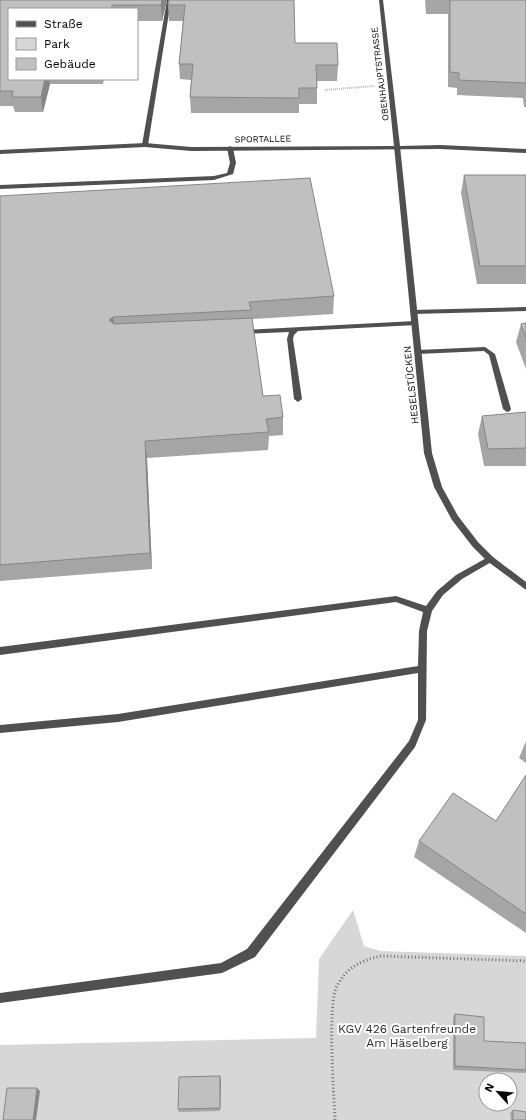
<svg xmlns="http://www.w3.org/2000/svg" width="526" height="1120" font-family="'Work Sans',sans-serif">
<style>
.green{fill:#d7d7d7;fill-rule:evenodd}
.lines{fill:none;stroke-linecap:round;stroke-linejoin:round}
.path-far1{stroke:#727272;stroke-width:2;stroke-dasharray:0.5 1.5;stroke-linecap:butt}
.path{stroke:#727272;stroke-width:3;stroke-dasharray:1 2.5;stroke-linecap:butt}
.service{fill:#505050;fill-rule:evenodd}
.minor{fill:#505050;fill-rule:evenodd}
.tertiary{fill:#505050;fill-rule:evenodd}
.wall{fill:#a5a5a5}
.shaded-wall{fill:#868686}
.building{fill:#c0c0c0;stroke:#868686}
.labels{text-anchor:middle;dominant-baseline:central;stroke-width:4;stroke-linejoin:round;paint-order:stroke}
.far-street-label{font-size:9px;fill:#000;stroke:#fff}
.street-label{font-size:10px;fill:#000;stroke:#fff}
.near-park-label{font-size:12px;fill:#2e2e2e;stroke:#fff}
</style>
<rect width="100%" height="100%" fill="#fff"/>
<path class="green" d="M353,910L364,946L380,951L526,956V1120H0V1045L316,1038L319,959ZM486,1080H510V1104H486Z"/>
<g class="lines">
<path class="path-far1" d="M325,90L374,86"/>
<path class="path" d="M335,1120C334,1095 327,1003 337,986C348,966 360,961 381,956L526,961"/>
<path class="service" d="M167,0H171L148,145L145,147L142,145Z
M230,146L233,148L236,163L233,174L214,180L0,189V185L214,176L227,173L230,163L227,148Z
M526,307V311L413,314L410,312L413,310Z
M415,321L418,323L417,325L298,331L294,335L293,339L302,399L298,402L294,399L287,339L289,332L243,334L240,332L243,330Z
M485,347L495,354L511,409L510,411L507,412L503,409L489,355L484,351L418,354L415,352L418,350Z
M490,556L493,557L494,559L493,561L462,579L443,595L432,611L427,631L426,720L415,747L255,957L222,973L0,1003V993L221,963L247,949L409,741L418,720V673L118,722L0,733V725L118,714L418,666L419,631L423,612L396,602L0,655V647L396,596L426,606L437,591L456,575Z"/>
<path class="minor" d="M397,144L400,146L432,453L442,487L458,516L478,542L493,557L526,582V590L487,561L472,546L452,520L434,487L424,453L394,146Z"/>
<path class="tertiary" d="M379,0H383L400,146L440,145L526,149V153L440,149L191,151L145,147L0,154V150L145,143L191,147L394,146Z"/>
</g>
<path class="wall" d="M0,0H167L162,21H137V9H9V79H104L103,84H50L43,112H15L13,106H0Z
M169,0L295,43L338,65L337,81H317V104H299V113H191L190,97L191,80L180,79L179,64L183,21H169L168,5Z
M425,0H526V107H524L523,98L457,95V88L448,87V14H426Z
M464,175H526V284H477L461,193Z
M0,196L334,296L333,314L252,319L263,396L283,417V435L269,436L268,450L147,458L152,569L0,581Z
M521,324L526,338V369L516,342Z
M526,412V466H484L478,434L482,416Z
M526,741V763L519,758Z
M526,775V933L414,857L419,841L496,821Z
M455,1014L484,1041L526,1043V1073L453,1070V1018Z
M221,1080L220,1111L179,1112L178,1109Z
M513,1110L526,1120H511L510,1113Z"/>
<path class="shaded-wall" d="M162,0H167L162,21L161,5Z
M45,79H49L50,84L43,112L41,97Z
M113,317L116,334L109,320Z
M145,441L147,458L152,569L150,553Z
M220,1076L221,1080L220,1111Z
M37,1088L40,1091L36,1120H33Z"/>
<path class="building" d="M0,0H162L161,5H112V9H9V79H45L41,97H12L13,91H0Z
M169,0H294L295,43H337L338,65H316L317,88H299V98L190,97L193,64H179L185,5H168Z
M450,0H526V83L459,80V73L450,72Z
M464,175H526V266H480Z
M310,178L334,296L249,302L251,310L113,317L109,320L114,324L252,318L263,396L280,395L283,417L266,419L269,432L145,441L150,553L0,565V196Z
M526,323V338L521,324Z
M526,412V448L488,449L482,416Z
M526,775V914L419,841L453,793L496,821Z
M455,1014L484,1017V1041L526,1043V1070L455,1066Z
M220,1076V1108L178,1109L179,1077Z
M7,1088H37L33,1120H3Z
M513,1110L526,1112V1120H513Z"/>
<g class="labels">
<g class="far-street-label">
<text transform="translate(380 74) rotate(-97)">OBENHAUPTSTRASSE</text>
<text transform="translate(263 139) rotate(-1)">SPORTALLEE</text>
</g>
<g class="street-label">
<text transform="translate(411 385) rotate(-96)">HESELSTÜCKEN</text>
</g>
<g class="near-park-label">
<text x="407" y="1029">KGV 426 Gartenfreunde<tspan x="407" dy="14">Am Häselberg</tspan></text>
</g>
</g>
<rect x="8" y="8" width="130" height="72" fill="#ffffff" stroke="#999999"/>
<rect x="16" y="21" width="20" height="6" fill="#505050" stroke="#999999"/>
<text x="44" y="28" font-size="12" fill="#000000">Straße</text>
<rect x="16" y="38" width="20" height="12" fill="#d7d7d7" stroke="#999999"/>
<text x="44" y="48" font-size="12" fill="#000000">Park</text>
<rect x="16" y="58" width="20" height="12" fill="#c0c0c0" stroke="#999999"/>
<text x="44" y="68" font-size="12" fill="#000000">Gebäude</text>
<g transform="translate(498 1092) rotate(297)"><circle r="19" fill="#ffffff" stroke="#999999"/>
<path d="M0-3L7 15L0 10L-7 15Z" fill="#000000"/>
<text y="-6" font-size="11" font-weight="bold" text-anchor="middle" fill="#000000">N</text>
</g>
</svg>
